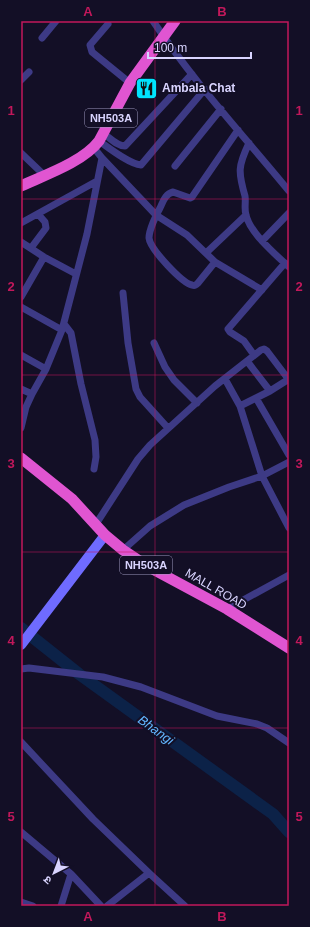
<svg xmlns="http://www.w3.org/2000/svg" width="310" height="927" font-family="Helvetica,'Noto Sans Devanagari',sans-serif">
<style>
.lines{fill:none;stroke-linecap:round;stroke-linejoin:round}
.river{stroke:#0c2248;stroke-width:12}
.minor{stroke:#3d3a85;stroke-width:7}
.secondary{stroke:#6f6bff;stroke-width:10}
.trunk{stroke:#e055d1;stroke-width:11}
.grid{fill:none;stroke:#c2185b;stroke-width:1;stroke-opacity:0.55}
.labels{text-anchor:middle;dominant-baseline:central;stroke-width:4;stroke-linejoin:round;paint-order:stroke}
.shield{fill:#130f26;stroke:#9e99be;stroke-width:1}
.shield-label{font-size:11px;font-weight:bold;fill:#d9d4ff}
.poi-label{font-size:12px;font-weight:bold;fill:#d9d4ff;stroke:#130f26;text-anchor:start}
.street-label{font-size:12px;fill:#d9d4ff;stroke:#130f26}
.water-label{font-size:13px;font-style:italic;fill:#62b6ff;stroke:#130f26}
.neatline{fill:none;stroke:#c2185b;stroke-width:1.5}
.grid-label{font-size:13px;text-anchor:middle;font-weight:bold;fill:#c2185b}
</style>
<rect width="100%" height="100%" fill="#130f26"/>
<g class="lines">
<path class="river" d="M21,628L79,674L273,814L289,832"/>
<path class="minor" d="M153,21C193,81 243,135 289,191
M108,24L90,45L92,52L130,83
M42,38L56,21
M21,80L29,72
M103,133C110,138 117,146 125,146L192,74
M99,141C109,148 129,164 141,165L205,89
M249,143C238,166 238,172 245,196C246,202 244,209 246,215C250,233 275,254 289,267
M21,153L44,175
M102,158L156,215L187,235L215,262L198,283C196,285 195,286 192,285C182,283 150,249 149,238C149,230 156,215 160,208C163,202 165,194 173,192L190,198L192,197L238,130
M175,166L221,109
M21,223L97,181
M262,241L289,213
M21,242L44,257L76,274
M31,248L46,228L45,222L38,214
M206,253L246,215
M215,262L262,290
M123,293L128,343L136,389L140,397L168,428
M21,297L44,257
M21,307L62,330
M64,324L71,333L81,384L95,440L96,457L94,469
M154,343L165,367L174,380L197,403
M21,355L46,369
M254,355L244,341L230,332L228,329L285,263
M247,361L270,391
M225,379L240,406
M289,379L270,391L240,406L262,476L289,528
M21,389L32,394
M256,398L289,455
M21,428L26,407L32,394L46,369L62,330L87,234L102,158L94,148
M96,524L138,459L150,445L215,386L261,350L264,349L267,351L289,380
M123,550L150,526L184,505L229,487L262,476L289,462
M227,609L289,575
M21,669L29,668L103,677L141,687L217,716L257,724L267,728L289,743
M21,742L93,819L149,873L185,906
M21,832L71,874L101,906
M21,902L33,906
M61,906L71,874
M107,906L149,873"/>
<path class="secondary" d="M21,645L105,535"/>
<path class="trunk" d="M21,186C45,175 83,162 99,141L130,83L175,21
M21,458L72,499L105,535L123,550L147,566L227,609L289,648"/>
</g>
<path class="grid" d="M155,21V906M21,199H289M21,375H289M21,552H289M21,728H289"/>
<defs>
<symbol id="restaurant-square" viewBox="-11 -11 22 22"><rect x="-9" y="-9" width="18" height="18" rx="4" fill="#00e5ff" stroke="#130f26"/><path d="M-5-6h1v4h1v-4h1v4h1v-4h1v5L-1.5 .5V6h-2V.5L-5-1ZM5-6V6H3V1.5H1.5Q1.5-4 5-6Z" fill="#111"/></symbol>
</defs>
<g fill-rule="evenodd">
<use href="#restaurant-square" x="134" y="76" width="25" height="25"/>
</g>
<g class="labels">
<g class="shield">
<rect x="85" y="109" width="52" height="18" rx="3"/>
<rect x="120" y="556" width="52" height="18" rx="3"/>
</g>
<g class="shield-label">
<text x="111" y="118">NH503A</text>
<text x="146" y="565">NH503A</text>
</g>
<g class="poi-label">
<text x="162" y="88">Ambala Chat</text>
</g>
<g class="street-label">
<text transform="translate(216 589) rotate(30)">MALL ROAD</text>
</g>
<g class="water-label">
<text transform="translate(156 730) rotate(36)">Bhangi</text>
</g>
</g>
<rect width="310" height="927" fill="none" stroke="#130f26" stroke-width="44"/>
<g transform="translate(54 873) rotate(222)" stroke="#130f26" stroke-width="3" paint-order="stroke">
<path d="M0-3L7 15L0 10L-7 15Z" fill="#d9d4ff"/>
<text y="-6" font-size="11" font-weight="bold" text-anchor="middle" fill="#d9d4ff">उ</text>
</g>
<path d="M148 52v6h103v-6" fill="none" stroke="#d9d4ff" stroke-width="2"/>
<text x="154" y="52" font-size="12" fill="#d9d4ff" stroke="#130f26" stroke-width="3" paint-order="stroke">100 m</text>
<rect x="22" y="22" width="266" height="883" class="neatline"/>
<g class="grid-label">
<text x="88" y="16">A</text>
<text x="222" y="16">B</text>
<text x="11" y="115">1</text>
<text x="299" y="115">1</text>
<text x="11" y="291">2</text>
<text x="299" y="291">2</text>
<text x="11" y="468">3</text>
<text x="299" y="468">3</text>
<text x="11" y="645">4</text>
<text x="299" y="645">4</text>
<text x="11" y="821">5</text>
<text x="299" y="821">5</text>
<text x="88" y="921">A</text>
<text x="222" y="921">B</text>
</g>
</svg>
